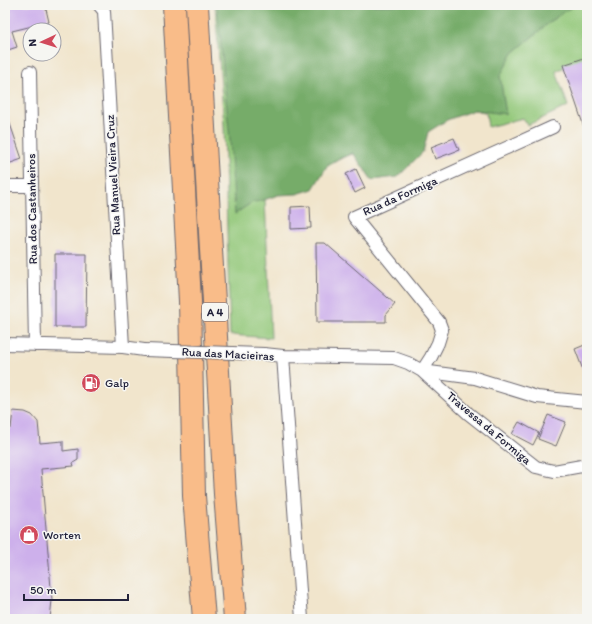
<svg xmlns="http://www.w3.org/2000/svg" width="592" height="624" font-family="Itim,sans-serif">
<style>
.green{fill:#93c879;stroke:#5a755a}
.forest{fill:#76ac69;stroke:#4c6752}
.building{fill:#cdb0eb}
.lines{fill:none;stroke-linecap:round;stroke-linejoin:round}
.minor-casing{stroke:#6a666e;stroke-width:14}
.motorway-casing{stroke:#6a666e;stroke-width:24}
.minor{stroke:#fff;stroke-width:12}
.motorway{stroke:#f9bc89;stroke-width:22}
.minor-bridge-casing{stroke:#6a666e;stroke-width:14;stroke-linecap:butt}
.minor-bridge{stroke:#fff;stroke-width:12}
.labels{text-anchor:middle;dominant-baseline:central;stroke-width:3;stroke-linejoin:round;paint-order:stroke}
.shield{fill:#f6f6f2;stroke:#626272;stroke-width:1}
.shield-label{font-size:11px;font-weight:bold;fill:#22223b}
.street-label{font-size:12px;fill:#22223b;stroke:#f6f6f2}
.poi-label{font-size:12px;fill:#22223b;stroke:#f6f6f2;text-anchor:start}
</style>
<rect width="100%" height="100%" fill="#f6f6f2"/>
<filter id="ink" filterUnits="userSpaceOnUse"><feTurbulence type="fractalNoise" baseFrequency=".025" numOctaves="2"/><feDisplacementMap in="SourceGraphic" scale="8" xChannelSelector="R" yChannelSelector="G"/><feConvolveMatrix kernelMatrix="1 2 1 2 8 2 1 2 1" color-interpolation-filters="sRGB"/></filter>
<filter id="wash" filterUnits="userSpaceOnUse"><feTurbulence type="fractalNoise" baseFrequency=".012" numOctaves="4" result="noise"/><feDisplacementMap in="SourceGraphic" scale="16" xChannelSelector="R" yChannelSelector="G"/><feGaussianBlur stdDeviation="0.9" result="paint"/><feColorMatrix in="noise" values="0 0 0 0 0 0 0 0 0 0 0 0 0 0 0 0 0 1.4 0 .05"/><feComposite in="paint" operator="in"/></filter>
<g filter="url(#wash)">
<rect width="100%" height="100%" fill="#f1e5cc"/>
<path class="green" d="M215,5H587V58L556,71L568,106L528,125L523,118L488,127L486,113L465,108L340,159L304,180L264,175L271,338L230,335L224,126Z"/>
<path class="forest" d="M217,5H575L562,13L545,26L513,53L500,76L506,114L474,110L447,120L428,132L423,152L398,177L372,180L353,153L329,163L313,189L297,194L278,195L267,199L251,203L235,214L230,141Z"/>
<g id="blocks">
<path class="building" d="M5,5H45L49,22L12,31L17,47L5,51Z
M587,57V129L585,130L563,65Z
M5,115H7L22,159L5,165Z
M454,138L459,150L435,159L431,147Z
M356,169L365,188L355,193L346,174Z
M310,206L311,228L291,229V207Z
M316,243H325L395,304L386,315V322H317Z
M55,254H87L86,327H55Z
M587,344V378H586L575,349Z
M13,411L25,412L32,415L38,422L40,443L63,441V451L78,449V460L73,463L74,466L41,469L52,600L50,619H5V427L11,428Z
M548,415L566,422L556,446L538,439Z
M519,422L539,433L533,445L512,434Z"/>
</g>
</g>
<g filter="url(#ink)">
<use href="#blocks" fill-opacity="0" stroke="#6a666e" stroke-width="1"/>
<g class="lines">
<defs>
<path id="minor" d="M99,5L104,11L123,347
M30,72L35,345
M5,186H32
M5,344L123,347L144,350
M264,354L283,356L302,619
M283,356L394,358L408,363L422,371L475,378L537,397L587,402
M422,371L431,357L438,343L442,330L439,322L354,217L553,127
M422,371L469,414L536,467L554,471L587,465"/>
<path id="motorway" d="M174,5L190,301L194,496L204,619
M197,5L225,494L235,619"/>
</defs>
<use href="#minor" class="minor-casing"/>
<use href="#motorway" class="motorway-casing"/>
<use href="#minor" class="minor"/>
<use href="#motorway" class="motorway"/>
<defs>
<path id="minor-bridge" d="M144,350L264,354"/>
</defs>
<use href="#minor-bridge" class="minor-bridge-casing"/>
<use href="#minor-bridge" class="minor-bridge"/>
</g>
</g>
<defs>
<symbol id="fuel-disc" viewBox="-11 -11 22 22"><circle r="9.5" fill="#d1495b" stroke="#f6f6f2"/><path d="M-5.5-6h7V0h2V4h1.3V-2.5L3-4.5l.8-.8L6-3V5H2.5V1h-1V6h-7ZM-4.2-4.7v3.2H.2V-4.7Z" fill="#fff"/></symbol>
<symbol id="shop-disc" viewBox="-11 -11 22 22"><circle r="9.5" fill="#d1495b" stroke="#f6f6f2"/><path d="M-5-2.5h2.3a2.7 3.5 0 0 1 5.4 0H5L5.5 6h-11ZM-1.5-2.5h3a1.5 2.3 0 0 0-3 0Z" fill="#fff"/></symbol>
</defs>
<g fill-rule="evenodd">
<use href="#fuel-disc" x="80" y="372" width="22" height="22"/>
<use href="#shop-disc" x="18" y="524" width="22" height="22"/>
</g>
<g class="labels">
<rect class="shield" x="202" y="303" width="26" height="18" rx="3"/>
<g class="shield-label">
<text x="215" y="312">A 4</text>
</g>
<g class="street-label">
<text transform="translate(113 175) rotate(-93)">Rua Manuel Vieira Cruz</text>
<text transform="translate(400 196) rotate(-24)">Rua da Formiga</text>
<text transform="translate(32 209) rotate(-91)">Rua dos Castanheiros</text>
<text transform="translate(228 354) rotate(3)">Rua das Macieiras</text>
<text transform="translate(489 428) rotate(40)">Travessa da Formiga</text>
</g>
<g class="poi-label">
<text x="105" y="383">Galp</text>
<text x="43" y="535">Worten</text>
</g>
</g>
<rect width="592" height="624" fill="none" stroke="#f6f6f2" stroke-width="20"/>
<g transform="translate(42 42) rotate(266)"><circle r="19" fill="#f6f6f2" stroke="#a1a1a9"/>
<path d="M0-3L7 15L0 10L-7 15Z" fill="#d1495b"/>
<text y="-6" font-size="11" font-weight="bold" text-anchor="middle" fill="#22223b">N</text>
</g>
<path d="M24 594v6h104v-6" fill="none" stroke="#22223b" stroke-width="2"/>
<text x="30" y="594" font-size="12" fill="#22223b" stroke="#f6f6f2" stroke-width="3" paint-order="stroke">50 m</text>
</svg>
